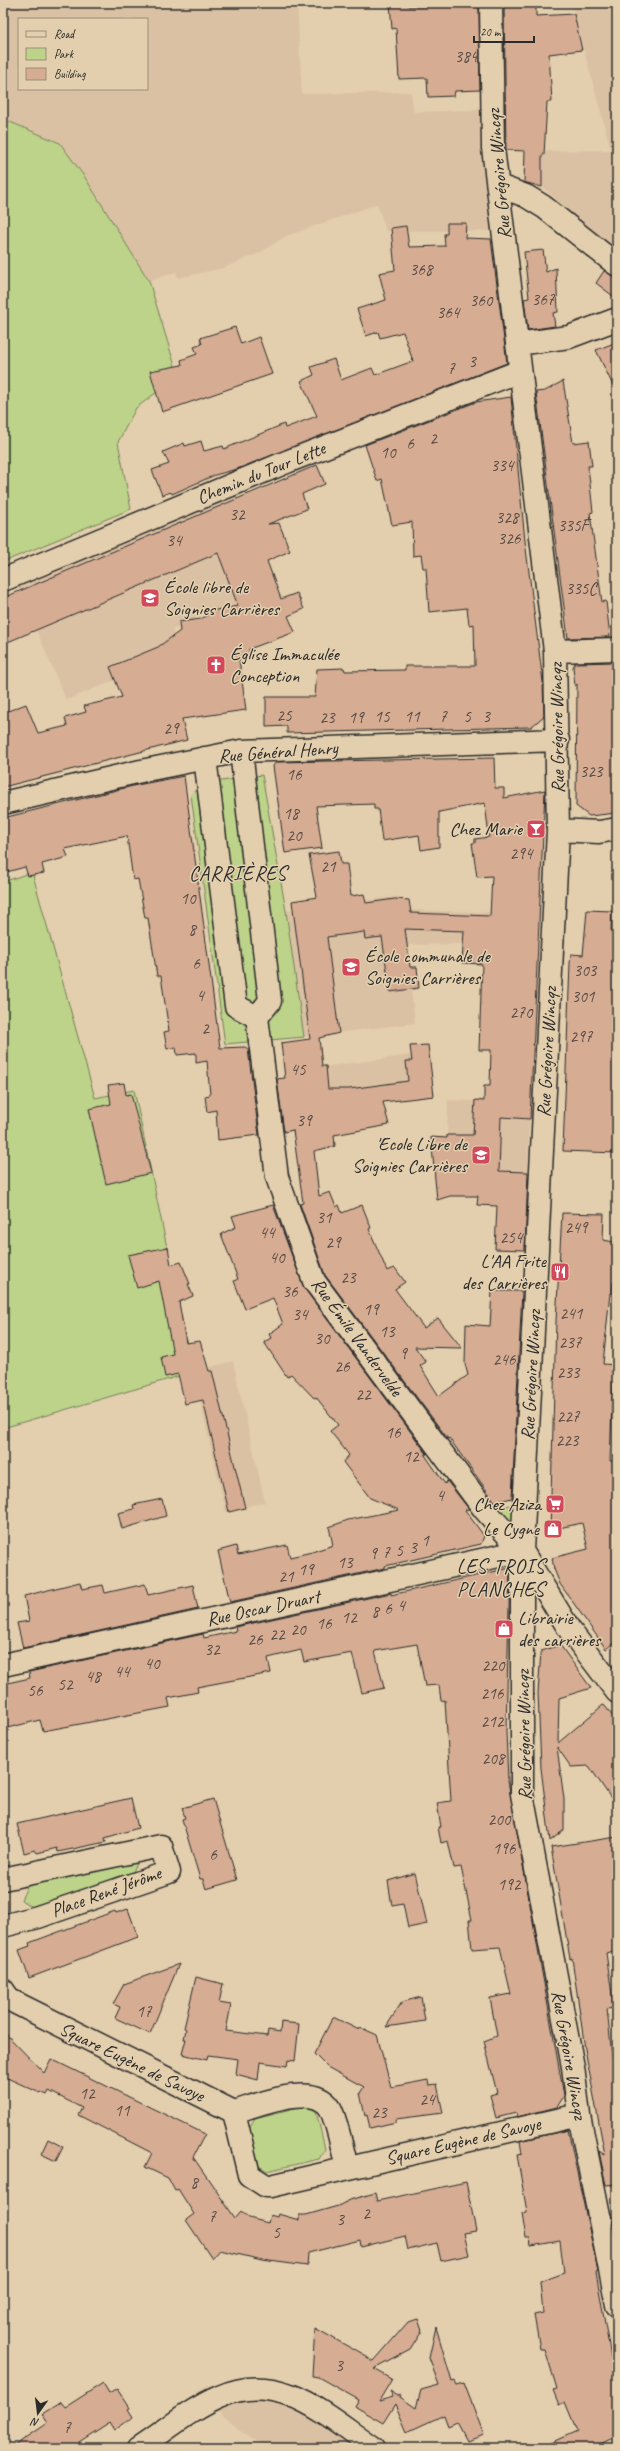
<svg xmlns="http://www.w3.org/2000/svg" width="620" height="2451" font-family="Caveat,sans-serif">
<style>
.built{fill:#dbc1a3;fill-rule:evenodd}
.green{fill:#bcd389;stroke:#747f5a}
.building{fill:#d6ac93;stroke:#2b2b2b}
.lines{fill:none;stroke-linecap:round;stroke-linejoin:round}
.minor-casing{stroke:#2b2b2b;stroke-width:25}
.minor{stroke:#e3cfad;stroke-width:22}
.labels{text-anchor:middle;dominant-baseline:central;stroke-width:3;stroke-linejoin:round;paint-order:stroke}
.number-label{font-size:17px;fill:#564b45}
.street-label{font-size:19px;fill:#2b2b2b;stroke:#e3cfad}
.poi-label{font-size:19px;fill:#2b2b2b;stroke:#e3cfad;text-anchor:end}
.neighbourhood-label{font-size:20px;letter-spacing:1px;fill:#2b2b2b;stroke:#e3cfad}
</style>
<rect width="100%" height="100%" fill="#e3cfad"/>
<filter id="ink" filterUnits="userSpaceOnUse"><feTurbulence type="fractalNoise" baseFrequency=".025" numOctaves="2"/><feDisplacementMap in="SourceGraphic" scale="8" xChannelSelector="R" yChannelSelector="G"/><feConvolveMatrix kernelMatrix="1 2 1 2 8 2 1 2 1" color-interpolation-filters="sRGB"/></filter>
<g filter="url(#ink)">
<path class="built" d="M3,3H297L302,94L411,92L414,112L492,109L504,231H386L377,204L284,237L260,253L223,268L178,278L176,272L149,281L86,179L60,144L3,119ZM19,19H147V89H19Z
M571,3H617V242L608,245L542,187V151L611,150Z
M234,493L282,611L230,614L202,611L195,618L193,627L173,629L176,660L162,662L66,700L17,585Z
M399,896L401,910L491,912L536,950L461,944L406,945L415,1023L304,1037L286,911Z
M419,1054L424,1091L320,1106L314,1068Z
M448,1100L530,1103L527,1188L435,1185L431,1137L447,1138Z
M233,1361L265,1502L226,1512L193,1372Z
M208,2386L230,2402L264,2396L310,2414L358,2448H267L238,2430L197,2392Z"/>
<path class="green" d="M3,119L60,143L86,179L149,281L178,376L136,408L118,442L131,509L3,562Z
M262,775L286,911L304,1037L225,1044L191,795L201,784Z
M32,872L95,1098L134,1090L193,1372L3,1428V882Z
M514,1504L513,1524L507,1526L496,1509Z
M124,1861L137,1864L129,1878L36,1910L21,1900L29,1882Z
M307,2105L316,2111L325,2149L319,2159L267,2171L259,2166L249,2128L255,2118Z"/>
<path class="building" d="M390,3H408V6H448V3H479L480,90L455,91L454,96L428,97L427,78L399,79L396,28L392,29Z
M504,3H530V5H536V16L574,14L582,50L549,54L552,102H547L544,155H542V187L524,182L525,151L506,150Z
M447,223H466L465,238L491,239L507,363L237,469L215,475L172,494L171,492L162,495L152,470L169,464L163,452L184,443L185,446L201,441L204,451L223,446L224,449L284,424L285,428L317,416L301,381L314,375L311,367L334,359L341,380L372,368L375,375L413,361L403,332L380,338L378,332L366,336L357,309L386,300L379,273L395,270L391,228L406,226L409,247L445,246L444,234H447Z
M543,250L546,272L556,268L558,312L553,313L555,326L528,330L524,299L529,298L524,252Z
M604,271L617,277V299L596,283Z
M235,327L241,344L259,337L272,374L162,412L150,371L182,365L181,360L197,354L194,347L202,344L200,338Z
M617,342V394L596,350Z
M563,381L573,443L589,441L592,466H588L593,512L590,513L602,602L606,601L610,637L568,638L536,392L545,391Z
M511,397L525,541L543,682L544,716L531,727L287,733V726L266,727V697H315L317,669L344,668L345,671L405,670V666H475L474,624L469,625L467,608L429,612L426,568H423L421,555L413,556L412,522L392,525L382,479L377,481L365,445L476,402Z
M317,465L325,484L302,494L307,509L268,524L279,523L290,551L267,561L281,599L297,593L304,609L288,616L295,632L249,649L250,658L239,659L246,710L182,719L187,740L3,787V713L26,704L38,733L67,726L65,718L86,712L84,706L122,697L110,667L158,647L180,631L179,622L201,619L216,610L238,606L218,553L3,644V598Z
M617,662L615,751H617V813L589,816L576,806L577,684L575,686L573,667L575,663Z
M494,758L495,788H504V798L545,790L530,1119L501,1117L499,1171L528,1172L525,1250L495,1249L497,1206L477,1205L478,1196H450L437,1200L431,1137L447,1138V1135H473L475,1100L484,1101V1086H490L491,1050H479L482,964L462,963L464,931L405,929L410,967H417L419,988L390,992L382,937L365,939L364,932L327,937L339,1033L319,1038L322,1066H326L328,1089H349L408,1081L406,1061H412L410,1046L428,1045L434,1096L383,1102L389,1125L334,1135L335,1146L314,1151L319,1196L330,1192L336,1207L339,1205L342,1213L362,1205L371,1228L369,1229L387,1271L395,1268L405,1282L395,1289L424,1328L438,1318L462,1348L415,1347L426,1362L420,1366L439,1396L468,1375L465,1364L466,1324L490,1326L492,1291H522L512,1498L495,1502L449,1438L448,1439L325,1275L300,1204L303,1203L293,1130L284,1132L277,1079L285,1078L281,1043L310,1039L292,901L317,897L309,855L339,851L341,864H347L351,896L364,894L366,903L395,899L409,900L411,913L490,916L492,876L477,877L472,843H475V839L489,837L485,803L439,812V847L421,850L419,835L382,841L378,809H374V804L316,806L322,848L285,853L273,766L276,762Z
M184,776L220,1048L245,1047L248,1049L259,1135L218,1140L216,1110L207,1112L205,1096L210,1095L207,1061L196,1063V1053L177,1055L176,1047L167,1049L164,1032L169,1031L161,976H157L148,918H145L138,879L133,880L127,836L65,849L68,857L42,864L44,873L28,876L25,867L3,873V818L137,785Z
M587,910L612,911L611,930L617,931V1043L614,1096H617V1153L563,1151L570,963L571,954L583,955Z
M124,1083L126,1095L131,1094L151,1173L106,1184L89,1109L111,1104L108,1085Z
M273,1205L304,1288L427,1454L425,1455L445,1484L447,1481L469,1509L465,1510L484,1536L481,1544L385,1566V1568L230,1602L218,1551L236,1546L238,1555L287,1545L290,1557L312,1552L333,1545L329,1527L348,1520L399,1510L370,1498L343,1462L349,1455L330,1431L338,1425L316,1397L314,1398L291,1374L287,1377L264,1342L271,1338L269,1334L283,1324L273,1298L245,1309L234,1281L238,1279L221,1234L236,1227L232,1216Z
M562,1213L604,1214L603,1240L614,1242L613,1252L617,1253V1282H613L612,1294L610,1293L603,1364L617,1365V1381H613L610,1461H614V1475H617V1640L606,1649L560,1584L554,1569L552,1558L588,1549L582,1523L550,1530L556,1321Z
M168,1247L171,1265L181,1262L190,1284H188L193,1296L179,1302L186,1343L200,1341L209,1371H212L245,1508L229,1512L203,1400L185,1404L178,1374L165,1377L161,1357L173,1354L159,1281L137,1288L128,1255Z
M162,1499L166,1516L122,1529L118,1513L134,1509L133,1505Z
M510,1568L506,1731L508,1781L564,2096L557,2107L517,2117L516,2113L496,2118L490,2095L497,2093L484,2041L497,2036L490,1998L511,1994L500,1947L472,1949L469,1920H472L461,1867L454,1868L448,1841L441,1843L438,1827H441L437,1803L451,1801L445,1700L441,1701L439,1685L425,1686L417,1644L375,1651L384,1688L362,1693L352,1653L304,1662L301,1650L268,1658L271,1673L197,1687L198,1692L168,1698L170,1707L43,1731L40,1720L3,1729V1684L30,1678L29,1672L203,1634L204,1638L236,1631L235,1627L391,1593V1595Z
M80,1582L82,1589L103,1585L105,1593L145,1584L148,1595L193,1585L198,1609L23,1648L17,1623L29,1621L24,1596Z
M560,1645L591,1688L559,1698L558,1743L603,1705L605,1706L617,1722V1807L589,1766L571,1767L557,1747L564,1799V1830L550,1841L541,1768L538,1693L541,1651Z
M131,1798L138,1828L105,1838L106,1842L58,1852L57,1848L37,1853L35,1850L24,1853L17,1824Z
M213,1799L237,1880L206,1889L203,1879H200L182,1819L185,1818L182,1808Z
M617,1837V1950L606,1953L614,2008L607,2009L614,2075L617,2074V2184L606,2185L599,2151L605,2155L585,2049L572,1958L570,1959L551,1847Z
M415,1873L427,1924L408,1928L403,1904L392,1906L388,1881Z
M128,1909L138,1937L29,1978L19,1950L30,1946L29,1943L115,1911L116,1913Z
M179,1964L150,2034L115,2018L120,2007L113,2004L124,1984Z
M196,1977L223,1984L219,2003L231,2005L226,2031L267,2036L268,2030L280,2032L281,2022L299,2024L295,2061L288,2060L287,2066L260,2062L258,2080L236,2074L238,2059L208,2055L207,2060L182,2054L186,2039H184L186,2029L184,2028Z
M421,1997L425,2021L386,2027L402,2002Z
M333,2017L359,2030L360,2028L366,2030L377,2035L391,2087L428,2080L429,2085L437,2084L443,2113L396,2119V2122L370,2128L367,2115L365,2116L360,2093L364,2087L327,2067L314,2054Z
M3,2031L44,2073L51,2059L205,2134L193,2157L235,2218L241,2211L249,2218L268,2223L270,2215L277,2217L278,2214L299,2220V2215H306L338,2206L350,2200L375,2193L377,2201L466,2182L476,2231L464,2233L469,2255L441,2261L437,2243L408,2250L405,2236L361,2247L360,2240L308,2253L307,2266L262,2260L220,2250L212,2259L186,2220L194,2214L178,2189L175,2191L168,2178L145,2167L152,2153L78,2115L82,2108L49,2091L47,2095L41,2092L40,2093L3,2076Z
M568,2130L598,2271L596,2272L617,2392V2436L592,2448H539L577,2431L565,2402L559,2405L553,2390L557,2389L545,2349H540L534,2315L543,2313L540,2282L564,2273L560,2241L531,2246L530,2238H526L522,2213L527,2212L517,2155L522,2154L520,2141Z
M48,2139L63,2147L56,2161L41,2154Z
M418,2319L422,2331L410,2350L374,2369L392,2379L379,2401L393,2397L390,2391L398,2396L401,2395L400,2397L416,2408L421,2390L439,2385L429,2358L436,2327L452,2382L455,2381L457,2385L464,2383L484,2435L467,2441L457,2422L448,2426L444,2415L407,2432L395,2404L383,2423L355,2407L359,2400L318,2377L312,2376L315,2328L374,2361L408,2322Z
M103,2383L109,2393L117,2388L130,2408L128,2409L133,2417L115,2430L110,2422L79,2442L82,2448H11L48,2423L42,2414L61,2402L65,2407L67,2406Z"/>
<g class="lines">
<defs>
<path id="minor" d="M491,3L493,148L555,651L558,830L522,1551V1794L573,2067L579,2115L617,2305
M499,186L526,196L544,207L617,265
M517,344L569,337L617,319
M3,580L289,461L520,371
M555,651L617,649
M205,758L236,1006L257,1017L270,1001L241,751
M3,803L141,771L241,751L558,740
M558,830L599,832L617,829
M257,1017L277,1177L314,1281L484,1509L522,1551L569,1629L617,1692
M3,1665L522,1551
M3,1879L161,1846L169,1872L38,1917L3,1926
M3,1990L10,2000L234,2112C258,2105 313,2081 330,2108C337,2121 343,2152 347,2168
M234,2112L249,2175L266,2186H271L579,2115
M139,2448C165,2431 191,2409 219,2397C279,2369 326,2415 374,2448"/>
</defs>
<use href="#minor" class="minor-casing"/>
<use href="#minor" class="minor"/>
</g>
</g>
<defs>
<symbol id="school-square" viewBox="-11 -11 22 22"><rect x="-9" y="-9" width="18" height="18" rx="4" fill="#d1495b" stroke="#e3cfad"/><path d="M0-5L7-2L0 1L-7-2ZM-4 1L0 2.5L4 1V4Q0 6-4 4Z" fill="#fff"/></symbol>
<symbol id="church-square" viewBox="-11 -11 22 22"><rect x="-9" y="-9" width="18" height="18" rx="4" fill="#d1495b" stroke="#e3cfad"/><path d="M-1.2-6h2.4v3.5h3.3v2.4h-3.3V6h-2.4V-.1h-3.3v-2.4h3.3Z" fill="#fff"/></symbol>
<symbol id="bar-square" viewBox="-11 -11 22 22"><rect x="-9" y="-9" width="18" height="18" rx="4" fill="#d1495b" stroke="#e3cfad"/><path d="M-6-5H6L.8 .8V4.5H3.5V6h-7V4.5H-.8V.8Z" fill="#fff"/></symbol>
<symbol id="restaurant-square" viewBox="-11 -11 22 22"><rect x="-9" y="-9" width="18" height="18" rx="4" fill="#d1495b" stroke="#e3cfad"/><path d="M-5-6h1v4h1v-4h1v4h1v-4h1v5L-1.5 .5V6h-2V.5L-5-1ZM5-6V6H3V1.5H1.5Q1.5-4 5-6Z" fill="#fff"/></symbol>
<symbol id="supermarket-square" viewBox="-11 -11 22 22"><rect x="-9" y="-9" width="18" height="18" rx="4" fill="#d1495b" stroke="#e3cfad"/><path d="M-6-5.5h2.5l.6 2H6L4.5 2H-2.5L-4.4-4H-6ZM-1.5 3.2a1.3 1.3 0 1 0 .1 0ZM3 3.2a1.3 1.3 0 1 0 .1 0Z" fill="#fff"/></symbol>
<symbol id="shop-square" viewBox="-11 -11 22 22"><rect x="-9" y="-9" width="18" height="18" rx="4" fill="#d1495b" stroke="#e3cfad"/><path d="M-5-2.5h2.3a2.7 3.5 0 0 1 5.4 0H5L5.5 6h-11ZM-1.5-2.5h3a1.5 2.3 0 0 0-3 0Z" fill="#fff"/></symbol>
</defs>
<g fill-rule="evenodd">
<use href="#school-square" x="139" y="587" width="22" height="22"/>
<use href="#church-square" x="205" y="654" width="22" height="22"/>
<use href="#bar-square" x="525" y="818" width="22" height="22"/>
<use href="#school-square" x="340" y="956" width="22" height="22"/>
<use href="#school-square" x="470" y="1144" width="22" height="22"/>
<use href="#restaurant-square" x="549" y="1261" width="22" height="22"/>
<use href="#supermarket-square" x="544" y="1493" width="22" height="22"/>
<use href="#shop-square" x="542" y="1518" width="22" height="22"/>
<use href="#shop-square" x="493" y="1618" width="22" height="22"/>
</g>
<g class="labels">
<g class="number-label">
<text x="466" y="56">384</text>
<text x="421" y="269">368</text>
<text x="543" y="299">367</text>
<text x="481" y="300">360</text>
<text x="448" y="312">364</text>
<text x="472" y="361">3</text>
<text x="451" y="368">7</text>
<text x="433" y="438">2</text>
<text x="410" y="443">6</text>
<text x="388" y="452">10</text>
<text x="502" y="465">334</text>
<text x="237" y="514">32</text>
<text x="507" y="517">328</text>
<text x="573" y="525">335F</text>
<text x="509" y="538">326</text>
<text x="174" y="540">34</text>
<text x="581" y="588">335C</text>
<text x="284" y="715">25</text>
<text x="382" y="716">15</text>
<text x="412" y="716">11</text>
<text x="443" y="716">7</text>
<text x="467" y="716">5</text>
<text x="486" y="716">3</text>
<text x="327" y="717">23</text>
<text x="356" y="717">19</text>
<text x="171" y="728">29</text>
<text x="591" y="771">323</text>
<text x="294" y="774">16</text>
<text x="291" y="813">18</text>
<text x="294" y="835">20</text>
<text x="521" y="853">294</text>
<text x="328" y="866">21</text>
<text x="188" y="898">10</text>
<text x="192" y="929">8</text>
<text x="196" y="963">6</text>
<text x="585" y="970">303</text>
<text x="200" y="995">4</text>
<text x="583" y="996">301</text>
<text x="521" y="1012">270</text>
<text x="205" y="1028">2</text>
<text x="581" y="1036">297</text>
<text x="298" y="1069">45</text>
<text x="304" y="1120">39</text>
<text x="324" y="1217">31</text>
<text x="576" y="1227">249</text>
<text x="267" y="1232">44</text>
<text x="511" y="1237">254</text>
<text x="333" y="1242">29</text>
<text x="277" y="1257">40</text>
<text x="348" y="1277">23</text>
<text x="290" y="1291">36</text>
<text x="371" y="1309">19</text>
<text x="571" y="1313">241</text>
<text x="300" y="1314">34</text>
<text x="387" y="1331">13</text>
<text x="322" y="1338">30</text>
<text x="570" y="1342">237</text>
<text x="403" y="1353">9</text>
<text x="504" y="1359">246</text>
<text x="342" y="1366">26</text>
<text x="568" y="1372">233</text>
<text x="363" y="1394">22</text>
<text x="568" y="1416">227</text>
<text x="393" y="1432">16</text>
<text x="567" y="1440">223</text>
<text x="411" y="1456">12</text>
<text x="440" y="1495">4</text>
<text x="425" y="1540">1</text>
<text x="413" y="1547">3</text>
<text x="399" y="1550">5</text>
<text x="386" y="1552">7</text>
<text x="373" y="1553">9</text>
<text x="345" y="1562">13</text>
<text x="306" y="1569">19</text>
<text x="286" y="1576">21</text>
<text x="401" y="1605">4</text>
<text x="388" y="1608">6</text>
<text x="375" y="1611">8</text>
<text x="349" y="1617">12</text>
<text x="324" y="1623">16</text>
<text x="298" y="1629">20</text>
<text x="277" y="1634">22</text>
<text x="255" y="1639">26</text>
<text x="212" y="1649">32</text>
<text x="152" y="1663">40</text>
<text x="493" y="1665">220</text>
<text x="122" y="1671">44</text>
<text x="93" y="1676">48</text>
<text x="65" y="1684">52</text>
<text x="35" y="1690">56</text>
<text x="492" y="1693">216</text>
<text x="492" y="1721">212</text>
<text x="493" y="1758">208</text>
<text x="499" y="1819">200</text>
<text x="504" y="1848">196</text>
<text x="213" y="1854">6</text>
<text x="509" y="1884">192</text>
<text x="144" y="2011">17</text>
<text x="87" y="2093">12</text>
<text x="427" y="2099">24</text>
<text x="122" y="2110">11</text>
<text x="379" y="2112">23</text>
<text x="194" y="2182">8</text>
<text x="366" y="2213">2</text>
<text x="212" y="2216">7</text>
<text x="340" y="2219">3</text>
<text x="276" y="2232">5</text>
<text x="339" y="2365">3</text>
<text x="67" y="2427">7</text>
</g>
<g class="street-label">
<text transform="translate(499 174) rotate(-95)">Rue Grégoire Wincqz</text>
<text transform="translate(261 473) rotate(-22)">Chemin du Tour Lette</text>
<text transform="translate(557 728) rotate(-91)">Rue Grégoire Wincqz</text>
<text transform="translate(278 752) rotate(-4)">Rue Général Henry</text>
<text transform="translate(547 1052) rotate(-87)">Rue Grégoire Wincqz</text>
<text transform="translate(357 1337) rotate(54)">Rue Émile Vandervelde</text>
<text transform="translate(531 1375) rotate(-87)">Rue Grégoire Wincqz</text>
<text transform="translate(263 1608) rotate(-12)">Rue Oscar Druart</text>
<text transform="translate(524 1735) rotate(-91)">Rue Grégoire Wincqz</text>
<text transform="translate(106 1892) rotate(-20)">Place René Jérôme</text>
<text transform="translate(569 2055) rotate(80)">Rue Grégoire Wincqz</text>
<text transform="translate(132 2062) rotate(26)">Square Eugène de Savoye</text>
<text transform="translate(463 2141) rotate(-13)">Square Eugène de Savoye</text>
</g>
<g class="poi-label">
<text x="164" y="587" text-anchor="start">École libre de<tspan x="164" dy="22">Soignies Carrières</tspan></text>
<text x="230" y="654" text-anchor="start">Église Immaculée<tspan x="230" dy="22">Conception</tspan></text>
<text x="522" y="829">Chez Marie</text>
<text x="365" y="956" text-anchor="start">École communale de<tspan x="365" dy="22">Soignies Carrières</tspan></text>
<text x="467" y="1144">'Ecole Libre de<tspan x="467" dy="22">Soignies Carrières</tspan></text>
<text x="546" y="1261">L'AA Frite<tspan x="546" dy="22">des Carrières</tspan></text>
<text x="541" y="1504">Chez Aziza</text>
<text x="539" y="1529">Le Cygne</text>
<text x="518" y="1618" text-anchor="start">Librairie<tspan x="518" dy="22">des carrières</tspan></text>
</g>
<g class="neighbourhood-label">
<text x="238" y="873">CARRIÈRES</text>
<text x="501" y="1566">LES TROIS<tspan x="501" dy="23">PLANCHES</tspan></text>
</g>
</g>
<rect width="620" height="2451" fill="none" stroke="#e3cfad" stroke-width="16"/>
<rect x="8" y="8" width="604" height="2435" fill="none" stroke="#2b2b2b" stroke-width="1.5" filter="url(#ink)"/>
<rect x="18" y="18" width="130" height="72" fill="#e3cfad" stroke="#998d79"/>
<rect x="26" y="31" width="20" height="6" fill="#e3cfad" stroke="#998d79"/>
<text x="54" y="38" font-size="12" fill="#2b2b2b">Road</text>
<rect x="26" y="48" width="20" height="12" fill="#bcd389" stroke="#998d79"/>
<text x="54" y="58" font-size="12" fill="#2b2b2b">Park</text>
<rect x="26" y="68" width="20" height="12" fill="#d6ac93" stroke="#998d79"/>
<text x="54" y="78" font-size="12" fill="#2b2b2b">Building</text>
<g transform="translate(38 2413) rotate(194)" stroke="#e3cfad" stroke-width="3" paint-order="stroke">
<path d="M0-3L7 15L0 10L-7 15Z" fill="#2b2b2b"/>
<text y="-6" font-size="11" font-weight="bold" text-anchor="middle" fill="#2b2b2b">N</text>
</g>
<path d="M474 36v6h60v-6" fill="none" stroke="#2b2b2b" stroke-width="2"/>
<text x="480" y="36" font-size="12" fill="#2b2b2b" stroke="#e3cfad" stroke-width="3" paint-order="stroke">20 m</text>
</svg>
